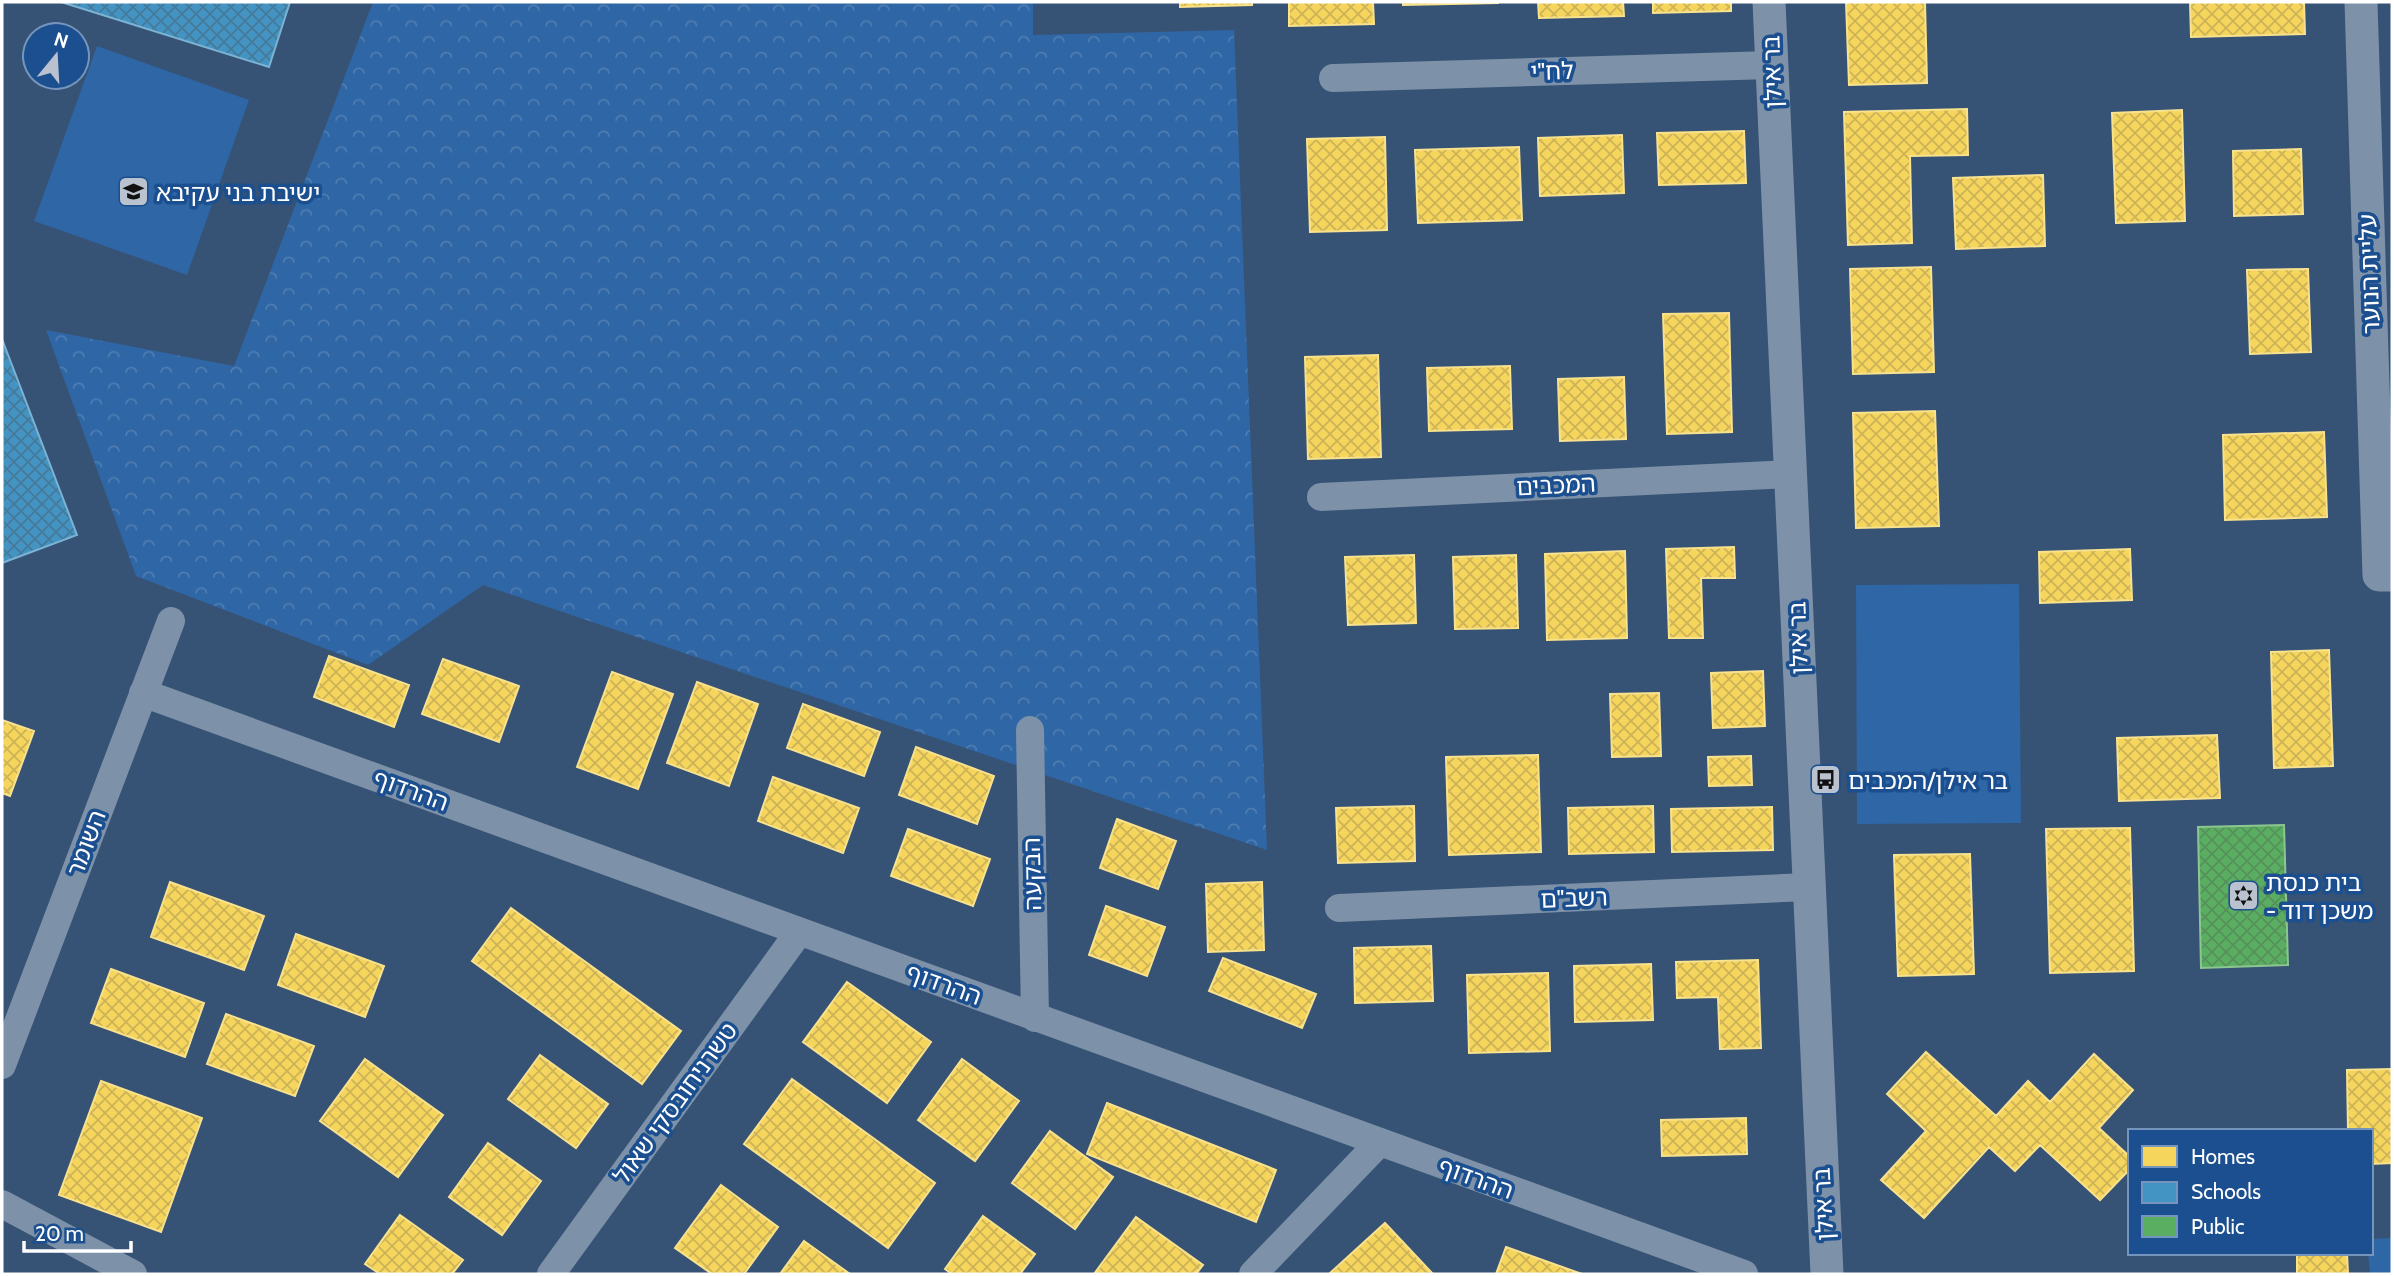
<svg xmlns="http://www.w3.org/2000/svg" width="2394" height="1276" font-family="Cabin,'Noto Sans Hebrew',sans-serif">
<style>
.green{fill:#2f66a5}
.forest{fill:url(#forest-crowns)}
.homes{fill:url(#homes-cross-hatch);stroke:#f9e28d;stroke-width:2}
.schools{fill:url(#schools-cross-hatch);stroke:#7bb3d5;stroke-width:2}
.public{fill:url(#public-cross-hatch);stroke:#8cc690;stroke-width:2}
.lines{fill:none;stroke-linecap:round;stroke-linejoin:round}
.minor{stroke:#7d92a8;stroke-width:28}
.tertiary{stroke:#7d92a8;stroke-width:33}
.labels{text-anchor:middle;dominant-baseline:central;stroke-width:7;stroke-linejoin:round;paint-order:stroke}
.street-label{font-size:24px;fill:#fff;stroke:#1b4f8f}
.poi-label{font-size:24px;fill:#fff;stroke:#1b4f8f;text-anchor:start}
</style>
<defs>
<pattern id="forest-crowns" width="20" height="18" patternUnits="userSpaceOnUse" patternTransform="scale(1.75)"><rect width="20" height="18" fill="#2f66a5"/><path d="M2 6a3 3 0 1 1 6 0M12 15a3 3 0 1 1 6 0" fill="none" stroke="#4e7db2"/></pattern>
<pattern id="homes-cross-hatch" width="8" height="8" patternUnits="userSpaceOnUse" patternTransform="scale(1.75)"><rect width="8" height="8" fill="#f6d55c"/><path d="M0 0l8 8M0 8l8-8" fill="none" stroke="#ccb358"/></pattern>
<pattern id="schools-cross-hatch" width="8" height="8" patternUnits="userSpaceOnUse" patternTransform="scale(1.75)"><rect width="8" height="8" fill="#4393c3"/><path d="M0 0l8 8M0 8l8-8" fill="none" stroke="#467a99"/></pattern>
<pattern id="public-cross-hatch" width="8" height="8" patternUnits="userSpaceOnUse" patternTransform="scale(1.75)"><rect width="8" height="8" fill="#5aae61"/><path d="M0 0l8 8M0 8l8-8" fill="none" stroke="#56915b"/></pattern>
</defs>
<rect width="100%" height="100%" fill="#365274"/>
<path class="green" d="M97,46L249,100L187,275L34,221Z
M2019,584L2021,823L1857,824L1856,585Z
M2392,1238V1274H2370L2368,1253H2371V1239Z"/>
<path class="forest" d="M373,2H1033V35L1234,30L1267,850L483,585L368,665L136,576L46,330L234,366Z"/>
<path class="homes" d="M1180,2H1252V5L1180,7Z
M1289,2H1373L1374,24L1289,26Z
M1403,2H1498V3L1403,5Z
M1538,2H1623L1624,16L1539,18Z
M1653,2H1731V11L1653,13Z
M1846,2H1925L1927,83L1849,85Z
M2190,2H2304L2305,34L2191,37Z
M1967,109L1968,155L1910,156L1912,243L1848,245L1844,112Z
M2182,110L2185,221L2116,223L2112,113Z
M1744,131L1746,183L1659,185L1657,133Z
M1622,135L1624,193L1540,196L1538,138Z
M1385,137L1387,230L1310,232L1307,139Z
M1519,147L1522,220L1418,223L1415,150Z
M2301,149L2303,214L2234,216L2233,151Z
M2043,175L2045,246L1956,249L1953,178Z
M1931,267L1934,372L1853,374L1850,269Z
M2308,269L2311,352L2250,354L2247,270Z
M1729,313L1732,432L1667,434L1663,314Z
M1378,355L1381,457L1308,459L1305,357Z
M1510,366L1512,429L1429,431L1427,368Z
M1624,377L1626,439L1560,441L1558,379Z
M1935,411L1939,526L1856,528L1853,413Z
M2324,432L2327,517L2225,520L2223,435Z
M1734,547L1735,578H1701L1703,638H1669L1666,549Z
M2130,549L2132,600L2040,603L2039,552Z
M1625,551L1627,638L1547,640L1545,554Z
M1414,555L1416,623L1348,625L1345,557Z
M1516,555L1518,628L1455,629L1453,557Z
M2329,650L2333,766L2274,768L2271,652Z
M329,656L409,685L394,727L314,697Z
M443,659L519,686L499,742L422,714Z
M1763,671L1765,726L1713,728L1711,673Z
M612,672L673,694L638,789L577,767Z
M697,682L758,704L729,786L667,763Z
M1659,693L1661,756L1612,757L1610,694Z
M803,704L880,732L864,776L787,748Z
M2,720L34,731L10,796L2,793Z
M2217,735L2220,798L2119,801L2117,738Z
M916,747L994,776L977,824L899,795Z
M1538,755L1541,852L1449,855L1446,757Z
M1751,756L1752,785L1709,786L1708,757Z
M773,777L859,808L843,853L758,821Z
M1414,806L1415,861L1338,863L1336,808Z
M1653,806L1654,852L1569,854L1568,808Z
M1772,807L1773,850L1672,852L1671,809Z
M1117,819L1176,841L1158,889L1100,868Z
M2130,828L2134,971L2050,973L2046,829Z
M908,829L990,859L973,906L891,876Z
M1970,854L1974,974L1898,976L1894,855Z
M170,882L264,916L244,970L151,937Z
M1262,882L1264,950L1208,952L1206,884Z
M1106,906L1165,927L1147,976L1089,955Z
M511,908L681,1031L642,1084L472,961Z
M296,934L384,966L365,1017L278,985Z
M1431,946L1433,1001L1355,1003L1354,948Z
M1223,958L1316,994L1302,1028L1209,991Z
M1758,960L1761,1048L1720,1049L1718,997L1677,998L1676,962Z
M1651,964L1653,1020L1575,1022L1574,966Z
M111,969L204,1003L185,1057L91,1023Z
M1548,973L1550,1051L1469,1053L1467,975Z
M847,982L931,1042L887,1103L803,1042Z
M226,1014L314,1046L295,1096L207,1064Z
M1926,1052L1996,1116L2028,1081L2050,1102L2094,1054L2133,1090L2099,1128L2130,1157V1169L2100,1200L2040,1145L2015,1171L1989,1147L1924,1218L1881,1180L1926,1131L1887,1094Z
M540,1055L608,1104L576,1148L508,1099Z
M365,1059L443,1115L398,1177L320,1121Z
M962,1059L1019,1101L975,1161L918,1120Z
M2392,1069V1163L2371,1164V1131H2348L2347,1070Z
M792,1079L935,1183L888,1248L744,1144Z
M101,1081L202,1118L161,1232L59,1195Z
M1107,1103L1276,1170L1256,1222L1087,1154Z
M1746,1118L1747,1154L1662,1156L1661,1120Z
M1050,1131L1113,1177L1075,1229L1012,1183Z
M488,1143L541,1181L502,1235L449,1197Z
M721,1185L778,1227L744,1274H712L675,1248Z
M400,1215L463,1260L452,1274H380L365,1264Z
M983,1216L1035,1254L1020,1274H952L945,1269Z
M1136,1217L1203,1265L1196,1274H1094Z
M1385,1223L1433,1274H1329Z
M804,1241L850,1274H780Z
M1506,1247L1582,1274H1496Z
M2297,1253H2347L2348,1274H2297Z"/>
<path class="schools" d="M61,2H290L269,67Z
M2,339L77,535L2,563Z"/>
<path class="public" d="M2284,825L2288,965L2201,968L2198,827Z"/>
<g class="lines">
<path class="minor" d="M1333,78L1771,65
M1321,497L1791,474
M143,693L1744,1274
M1030,730L1035,1018
M1339,908L1808,887
M2,1065L171,621
M2,1204L133,1274
M551,1274L799,932
M1253,1274L1379,1143"/>
<path class="tertiary" d="M1769,2L1827,1274
M2361,2L2379,575H2392"/>
</g>
<defs>
<symbol id="school-square" viewBox="-11 -11 22 22"><rect x="-9" y="-9" width="18" height="18" rx="4" fill="#b9c2ce" stroke="#1b4f8f"/><path d="M0-5L7-2L0 1L-7-2ZM-4 1L0 2.5L4 1V4Q0 6-4 4Z" fill="#111"/></symbol>
<symbol id="bus-square" viewBox="-11 -11 22 22"><rect x="-9" y="-9" width="18" height="18" rx="4" fill="#b9c2ce" stroke="#1b4f8f"/><path d="M-5-6H5V4H4V6H2V4H-2V6H-4V4H-5ZM-3.5-4V0h7V-4ZM-3.5 1.2v1.5H-2V1.2ZM2 1.2v1.5H3.5V1.2Z" fill="#111"/></symbol>
<symbol id="synagogue-square" viewBox="-11 -11 22 22"><rect x="-9" y="-9" width="18" height="18" rx="4" fill="#b9c2ce" stroke="#1b4f8f"/><path d="M0-6.5L5.6 3.2H-5.6ZM0 6.5L5.6-3.2H-5.6Z" fill="#111"/></symbol>
</defs>
<g fill-rule="evenodd">
<use href="#school-square" x="116" y="174" width="35" height="35"/>
<use href="#bus-square" x="1808" y="762" width="35" height="35"/>
<use href="#synagogue-square" x="2226" y="878" width="35" height="35"/>
</g>
<g class="labels">
<g class="street-label">
<text transform="translate(1552 71) rotate(-2)">לח"י</text>
<text transform="translate(1772 72) rotate(-92)">בר אילן</text>
<text transform="translate(2369 274) rotate(-92)">עליית הנוער</text>
<text transform="translate(1556 485) rotate(-3)">המכבים</text>
<text transform="translate(1798 638) rotate(-92)">בר אילן</text>
<text transform="translate(411 790) rotate(20)">ההרדוף</text>
<text transform="translate(86 843) rotate(-69)">השומר</text>
<text transform="translate(1032 874) rotate(-91)">הבקעה</text>
<text transform="translate(1574 898) rotate(-2)">רשב"ם</text>
<text transform="translate(944 984) rotate(20)">ההרדוף</text>
<text transform="translate(675 1103) rotate(-54)">טשרניחובסקי שאול</text>
<text transform="translate(1476 1178) rotate(20)">ההרדוף</text>
<text transform="translate(1823 1204) rotate(-93)">בר אילן</text>
</g>
<g class="poi-label">
<text x="156" y="192">ישיבת בני עקיבא</text>
<text x="1848" y="780">בר אילן/המכבים</text>
<text x="2266" y="882">בית כנסת<tspan x="2266" dy="28">- משכן דוד</tspan></text>
</g>
</g>
<rect width="2394" height="1276" fill="none" stroke="#ffffff" stroke-width="7"/>
<rect x="2128" y="1129" width="245" height="126" fill="#1b4f8f" stroke="#7695bc" stroke-width="2"/>
<rect x="2142" y="1146" width="35" height="21" fill="#f6d55c" stroke="#7695bc" stroke-width="2"/>
<text x="2191" y="1164" font-size="21" fill="#ffffff">Homes</text>
<rect x="2142" y="1182" width="35" height="21" fill="#4393c3" stroke="#7695bc" stroke-width="2"/>
<text x="2191" y="1199" font-size="21" fill="#ffffff">Schools</text>
<rect x="2142" y="1216" width="35" height="21" fill="#5aae61" stroke="#7695bc" stroke-width="2"/>
<text x="2191" y="1234" font-size="21" fill="#ffffff">Public</text>
<g transform="translate(56 56) rotate(18)"><circle r="33" fill="#1b4f8f" stroke="#7695bc" stroke-width="2"/>
<path d="M0-5L12 26L0 18L-12 26Z" fill="#b9c2ce"/>
<text y="-10" font-size="19" font-weight="bold" text-anchor="middle" fill="#ffffff">N</text>
</g>
<path d="M24 1241v10h107v-10" fill="none" stroke="#ffffff" stroke-width="3.5"/>
<text x="35" y="1241" font-size="21" fill="#ffffff" stroke="#1b4f8f" stroke-width="5" paint-order="stroke">20 m</text>
</svg>
